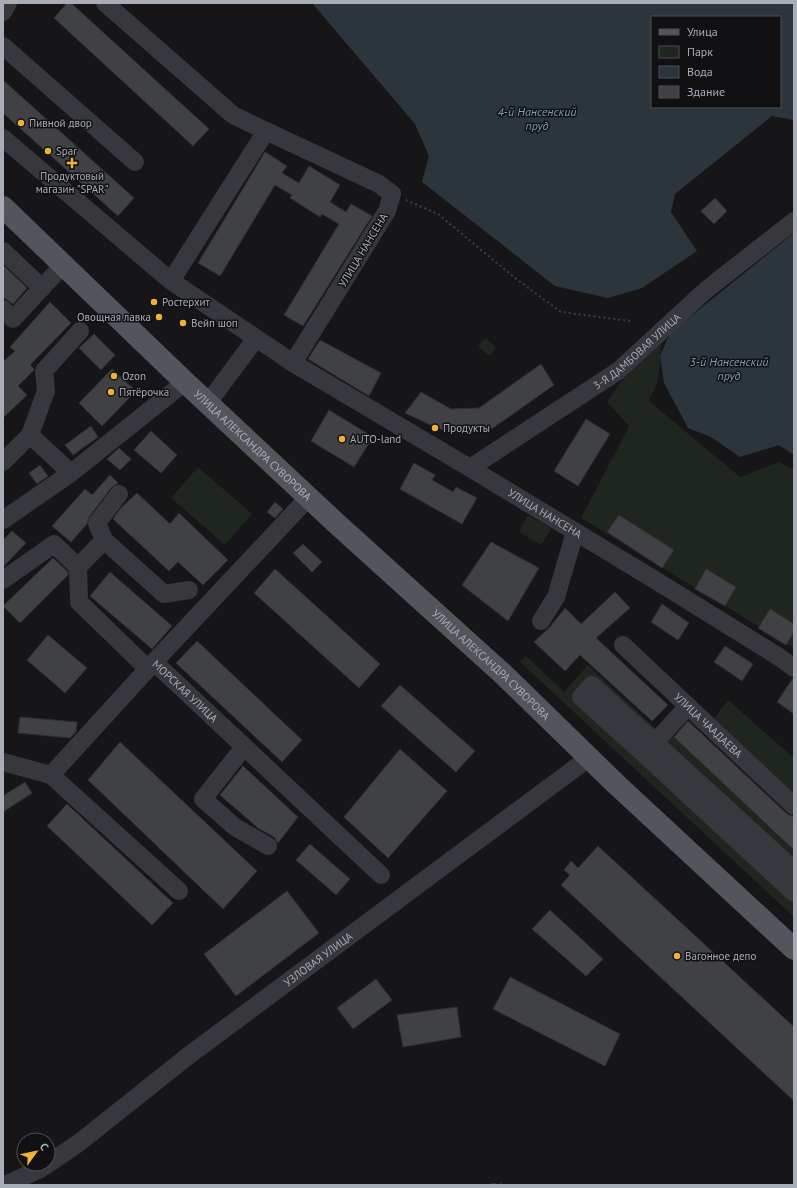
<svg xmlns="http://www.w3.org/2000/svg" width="797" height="1188" font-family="'PT Sans',sans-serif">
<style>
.green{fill:#1e261f}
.water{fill:#2c353c;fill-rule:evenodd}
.building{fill:#404145;stroke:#303034}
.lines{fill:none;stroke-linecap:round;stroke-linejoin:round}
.path{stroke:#3d3f44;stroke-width:2;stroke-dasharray:2 3;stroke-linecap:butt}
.minor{stroke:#37383d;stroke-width:18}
.major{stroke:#53555c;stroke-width:22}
.rail{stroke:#4a4c52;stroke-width:3;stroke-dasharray:5 4;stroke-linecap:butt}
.poi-dot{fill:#f2b134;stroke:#111113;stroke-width:1.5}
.labels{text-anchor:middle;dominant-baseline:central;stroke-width:3;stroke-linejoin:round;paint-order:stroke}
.poi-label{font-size:11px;fill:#a8adb8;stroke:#111113;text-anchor:start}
.street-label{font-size:11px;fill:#a8adb8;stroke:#111113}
.water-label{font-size:12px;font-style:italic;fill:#7f9bb3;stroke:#111113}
</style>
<rect width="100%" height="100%" fill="#161618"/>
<path class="green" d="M663,327L658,381L649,401L740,477L779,462L794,470V648L581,518L629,426L607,402L644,348Z
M485,338L496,347L490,356L478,347Z
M198,467L252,514L225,545L171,498Z
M528,515L552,528L541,545L519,532Z
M526,656L564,692L588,665L668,740L671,734L794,850V917L520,662Z
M728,700L794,758V798L713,720Z"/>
<path class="water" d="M312,3H794V120L772,116L675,194L671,212L697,251L642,288L608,298L555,286L422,182L429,156L415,124ZM652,17H780V107H652Z
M794,233V455L779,445L740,457L711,437L688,428L664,383L660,356L670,333Z"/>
<path class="building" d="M67,3H71L209,129L193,146L54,18Z
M3,80L134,198L118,216L3,113Z
M265,152L287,166L282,173L299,183L309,166L340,185L330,202L346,212L351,204L372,216L303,326L284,315L339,224L322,214L320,217L290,198L292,195L275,185L220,276L198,263Z
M715,198L727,211L714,224L701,211Z
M3,265L27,288L13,304L3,297Z
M50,302L71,323L30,365L34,369V370L18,386L27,395L3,418V362L15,351L10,347Z
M94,334L115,355L101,370L79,348Z
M320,340L381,373L369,396L308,359Z
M541,364L554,385L493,428L461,433L447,431L437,428L405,413L421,392L451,409L479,408Z
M112,369L136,391L102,426L79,403Z
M329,410L373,437L354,467L311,441Z
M586,419L610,434L578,486L554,471Z
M91,426L98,437L73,455L65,445Z
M151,431L177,455L161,473L134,450Z
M119,448L131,459L120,470L107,459Z
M414,463L435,475L432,480L453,492L456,487L477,498L462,524L400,489Z
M40,465L48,476L37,484L29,473Z
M110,475L118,483L111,488L89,517L87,524L71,542L52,526L85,489L92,495Z
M137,493L170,524L179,513L228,560L203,585L178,562L169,571L113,519L121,508Z
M275,502L283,509L275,518L267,512Z
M619,515L674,550L662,568L607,532Z
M12,531L26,543L3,567V540Z
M491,542L539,568L508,621L462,585Z
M303,544L322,562L312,572L293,553Z
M53,558L68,572V575L20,623L3,606Z
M275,569L380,664L359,688L254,593Z
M706,569L736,587L725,606L695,589Z
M110,572L172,626L152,649L90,596Z
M615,592L630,608L596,638L668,705L652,721L580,655L565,671L534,642L550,627L565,608L581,624Z
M662,604L689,623L678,640L651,622Z
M770,609L794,624V632L786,645L758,628Z
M48,635L87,668L65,693L27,660Z
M197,641L302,740L282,762L176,663Z
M725,646L753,664L742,681L714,662Z
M793,678H794V714L777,702Z
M400,685L475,751L456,772L381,706Z
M20,717L77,722L76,732L70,738L18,733Z
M688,721L787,814L794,817V850L674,737Z
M120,742L257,871L223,909L88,780Z
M400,749L447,791L388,858L344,817Z
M243,766L298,817L278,843L274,837L258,828L220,795Z
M25,782L32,793L3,812V796Z
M67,804L173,903L152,925L47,826Z
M310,844L350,879L336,895L296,860Z
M598,846L794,1027V1101L561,885L570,875L564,870L571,861L578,868Z
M287,891L319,933L236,996L204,954Z
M550,910L603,959L586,976L532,929Z
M510,977L620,1034L605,1066L493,1009Z
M376,979L392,1000L353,1029L337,1008Z
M457,1007L461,1037L403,1047L397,1015Z"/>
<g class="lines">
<path class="path" d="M406,200L438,214L515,278L561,312L630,321"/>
<g class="minor">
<path d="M105,3L233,115L266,131"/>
<path d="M3,12L8,3"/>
<path d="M3,46L135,162"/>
<path id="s1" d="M3,138L171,281L256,338L293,363L470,468L655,580L779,657L794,668"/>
<path d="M3,251L42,288"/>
<path d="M171,281L266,131L379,184L392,194L387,211L293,363"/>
<path d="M3,309L13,319L63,265"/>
<path d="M208,403L256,338"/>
<path d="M3,462L30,435"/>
<path id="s2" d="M470,468L618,371L706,290L794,221"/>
<path d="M71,473L30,435L46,391L44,371L80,331"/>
<path d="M119,494L97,523L104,540L78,567L79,602L148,669"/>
<path id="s3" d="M309,497L154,662L381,875"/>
<path d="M3,520L71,473L185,382"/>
<path d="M104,540L164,594L189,590"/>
<path d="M3,580L54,544L78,567"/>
<path d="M541,621L556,597L575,532"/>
<path id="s4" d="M623,645L794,806"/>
<path d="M244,747L203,799L235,827L268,846"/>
<path d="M647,751L688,706"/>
<path d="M3,762L51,775L179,891"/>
<path d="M51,775L154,662"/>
<path d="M794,870L592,685L581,697L644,754L794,893"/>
<path id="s5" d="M48,1164L80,1142L188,1056L590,757"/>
<path d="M5,1185L40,1169L48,1164"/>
</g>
<path class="major" id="s6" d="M3,207L185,382L337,524L503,674L617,785L794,949"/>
<path class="rail" d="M491,1185H502"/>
</g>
<g class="poi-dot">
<circle cx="21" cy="123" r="4"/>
<circle cx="48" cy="151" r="4"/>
<path d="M70 157h4v4h4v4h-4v4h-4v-4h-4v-4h4z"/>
<circle cx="154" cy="302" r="4"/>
<circle cx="159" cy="317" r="4"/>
<circle cx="183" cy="323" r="4"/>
<circle cx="114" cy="376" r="4"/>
<circle cx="111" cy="392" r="4"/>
<circle cx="435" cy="428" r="4"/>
<circle cx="342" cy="439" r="4"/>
<circle cx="677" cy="956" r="4"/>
</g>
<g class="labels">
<g class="poi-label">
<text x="29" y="123">Пивной двор</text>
<text x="56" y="151">Spar</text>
<text x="72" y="176" text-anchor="middle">Продуктовый<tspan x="72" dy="13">магазин "SPAR"</tspan></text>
<text x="162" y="302">Ростерхит</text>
<text x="151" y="317" text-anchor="end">Овощная лавка</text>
<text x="191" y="323">Вейп шоп</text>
<text x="122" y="376">Ozon</text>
<text x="119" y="392">Пятёрочка</text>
<text x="443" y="428">Продукты</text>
<text x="350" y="439">AUTO-land</text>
<text x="685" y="956">Вагонное депо</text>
</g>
<g class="street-label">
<text transform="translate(363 250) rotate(-59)">УЛИЦА НАНСЕНА</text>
<text stroke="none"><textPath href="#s2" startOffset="204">3-Я ДАМБОВАЯ УЛИЦА</textPath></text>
<text stroke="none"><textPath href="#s6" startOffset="345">УЛИЦА АЛЕКСАНДРА СУВОРОВА</textPath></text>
<text stroke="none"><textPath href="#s1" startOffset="661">УЛИЦА НАНСЕНА</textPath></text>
<text stroke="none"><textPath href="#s6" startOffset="669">УЛИЦА АЛЕКСАНДРА СУВОРОВА</textPath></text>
<text stroke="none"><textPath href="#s3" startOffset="269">МОРСКАЯ УЛИЦА</textPath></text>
<text stroke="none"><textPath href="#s4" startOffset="117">УЛИЦА ЧААДАЕВА</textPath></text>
<text stroke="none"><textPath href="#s5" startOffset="339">УЗЛОВАЯ УЛИЦА</textPath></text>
</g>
<g class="water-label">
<text x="537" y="111">4-й Нансенский<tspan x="537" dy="14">пруд</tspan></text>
<text x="729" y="361">3-й Нансенский<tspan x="729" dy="14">пруд</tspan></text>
</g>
</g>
<rect width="797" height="1188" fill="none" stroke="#a8adb8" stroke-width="8"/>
<rect x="651" y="16" width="130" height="92" fill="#111113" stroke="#4d4f55"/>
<rect x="659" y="29" width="20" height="6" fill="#53555c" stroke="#4d4f55"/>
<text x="687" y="36" font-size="12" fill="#a8adb8">Улица</text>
<rect x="659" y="46" width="20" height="12" fill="#1e261f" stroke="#4d4f55"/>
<text x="687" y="56" font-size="12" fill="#a8adb8">Парк</text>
<rect x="659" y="66" width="20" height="12" fill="#2c353c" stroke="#4d4f55"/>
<text x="687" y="76" font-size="12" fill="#a8adb8">Вода</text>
<rect x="659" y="86" width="20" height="12" fill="#404145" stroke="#4d4f55"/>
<text x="687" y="96" font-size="12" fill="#a8adb8">Здание</text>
<g transform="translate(36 1152) rotate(57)"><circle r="19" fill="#111113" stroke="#4d4f55"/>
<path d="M0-3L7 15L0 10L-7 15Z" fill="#f2b134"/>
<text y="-6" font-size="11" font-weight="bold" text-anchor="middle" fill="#a8adb8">С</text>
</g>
</svg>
